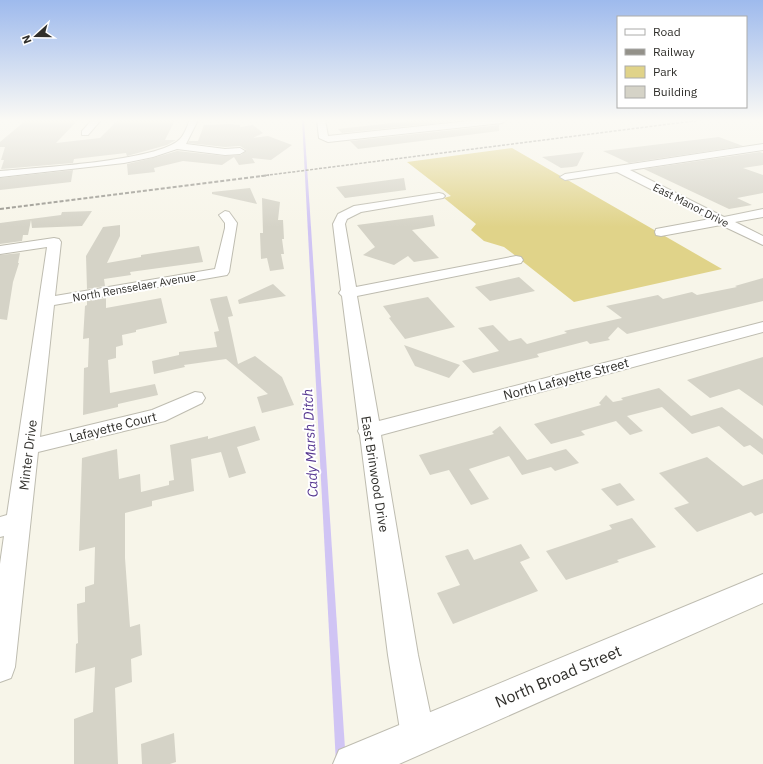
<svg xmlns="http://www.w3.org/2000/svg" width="763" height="764" font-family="'IBM Plex Sans',sans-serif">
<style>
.green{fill:#e0d389}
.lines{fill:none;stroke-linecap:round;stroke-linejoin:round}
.stream{fill:#d0c4f4;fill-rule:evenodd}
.building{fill:#d5d3c7}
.street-casing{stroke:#bebcb0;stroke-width:2}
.secondary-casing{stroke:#bebcb0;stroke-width:2}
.street{fill:#fff;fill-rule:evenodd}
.secondary{fill:#fff;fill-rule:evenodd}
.rail-far1{stroke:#939189;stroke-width:1.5;stroke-dasharray:3 1.5;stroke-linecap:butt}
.rail{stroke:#939189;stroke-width:2;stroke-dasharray:4 2;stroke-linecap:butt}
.labels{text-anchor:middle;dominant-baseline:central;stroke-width:4;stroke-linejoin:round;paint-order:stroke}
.far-street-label{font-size:11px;fill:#302f2b;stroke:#fff}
.street-label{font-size:13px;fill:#302f2b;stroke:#fff}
.water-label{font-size:14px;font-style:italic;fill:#573891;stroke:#fff}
.near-street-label{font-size:16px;fill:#302f2b;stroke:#fff}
</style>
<rect width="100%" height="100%" fill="#f7f5e9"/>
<path class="green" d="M512,148L722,269L574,302L512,253L504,247L484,241L471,230L476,224L444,198L451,196L407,162Z"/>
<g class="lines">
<path class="stream" d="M302,120H304L346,764H336Z"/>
</g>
<path class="building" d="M26,120H78L56,143L100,138L118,120H175L165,140H176L167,145L127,156L126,153L74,159L73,163L1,169L4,160H1L5,147H0V142Z
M420,120H465L342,133L338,129Z
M230,124L240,125V127L253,125L263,133L253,138L268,136L292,145L271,160L252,158L255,163L239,165L234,157L222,165L183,161L154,168L155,172L128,175L127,164L153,158L177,151L225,156L241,155L246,150L240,146L225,147L188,143L189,141H198L204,125Z
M499,125V131L358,149L350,141Z
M719,137L743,146L629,163L603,151Z
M584,152L577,166L572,167L561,168L542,157Z
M760,152L763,153V165L743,168L763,175V193L737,198L752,205L729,209L644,169Z
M73,170L71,182L0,190V178Z
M404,178L406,190L345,198L336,187Z
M250,188L257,204L212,194V192Z
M262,198L280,202L278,220H283L284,239H282L284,254H281L284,269L270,271L267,258L261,259L260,233H263Z
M92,211L82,226L32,228L31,220L28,235H23L22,241L0,244V223L61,215L62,212Z
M433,215L435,226L412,230L439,258L414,262L408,256L394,265L363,255L375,247L357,225Z
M120,225V236L107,263L141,257V255L199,246L203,262L130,272L131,275L104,279L105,286L87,289L86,256L103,227Z
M20,253L18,263H19L13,282L7,320L0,319V255Z
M519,277L535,291L490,301L475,287Z
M763,278V301L627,334L618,327L608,338L610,340L590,344L587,341L537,354L539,357L473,373L462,361L499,351L478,328L493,325L509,341L521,338L527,344L567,333L564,331L622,318L606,306L658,295L663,299L692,292L697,295L737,287L735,286Z
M273,284L286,296L239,304L238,300Z
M227,296L233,316L228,317L238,364L255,356L282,377L294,405L262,413L257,397L268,394L226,359L184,365L185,367L154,374L152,361L179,355V352L217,347L214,332L219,331L210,299Z
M428,297L455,327L405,339L389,318L391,317L383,306Z
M106,298V308L161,298L167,323L136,330V332L122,335L123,345L116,347V358L108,360L110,393L155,384L158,395L118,404V407L83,415L84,368L88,367L89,338L83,339L85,306L87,305V301Z
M404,345L460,365L449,378L415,366Z
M763,357V406L739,389L710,398L687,380Z
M659,388L691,416L722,407L763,439V455L750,445L744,447L719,426L692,434L662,407L627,416L643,431L630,435L616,421L581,431L585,435L551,444L534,424L601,405L599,403L606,395L613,402L623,400L621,398Z
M255,426L260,440L237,447L246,473L229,478L221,452L191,459L194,491L152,501V506L125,513V558L130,627L140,624L142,655L131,659L132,682L115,688L118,764H74V719L93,712L95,667L75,673L76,644L78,643L77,604L85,602V587L94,584L95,547L79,551L82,458L117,449L119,479L140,474L141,492L169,485V481L174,480L170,445L208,436V439Z
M500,426L527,460L566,449L579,463L555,471L551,467L522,475L509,456L469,469L489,499L471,505L449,470L430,475L419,455L494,434L492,432Z
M707,457L743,486L763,479V513L755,516L751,512L697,532L674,508L689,503L659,473Z
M620,483L635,500L617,506L601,489Z
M632,518L656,547L617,560L619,562L566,580L546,551L612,529L609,525Z
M521,544L530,558L520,562L538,591L453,624L437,593L460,585L445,556L468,549L474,560Z
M174,733L176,762L170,764H142L141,744Z"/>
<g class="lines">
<defs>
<path id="street" d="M92,120H101L88,135H82V131Z
M190,120H198L186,144L225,149L240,148L245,151L240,154L225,155L177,149L153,157L124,163L0,177V171C34,168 160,161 180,139C185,134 187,126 190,120Z
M317,120H325L328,136L479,120H506L502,123L328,142L319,138Z
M763,144V150L630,170L724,217L763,209V217L735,222L763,236V245L721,225L661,236L656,235L655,232L656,229L710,219L617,172L565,180L560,177L565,174Z
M439,193L443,194L445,196L443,198L361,212L347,219L345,224L356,287L516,256L521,257L523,260L521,263L516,264L357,296L379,421L763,322V332L381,435L418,655L435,736L430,748L418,753L406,748L401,736L388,655L360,435L358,431L359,429L342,296L339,293L341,290L333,224L338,214L354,206Z
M225,211L229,212L237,223L229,272L227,275L54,305L40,437L152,410L195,392L202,393L205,398L202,403L165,421L38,452L15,667L11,678L0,682V564L4,536L0,537V517L7,515L47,247L0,254V246L54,238L59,239L61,242L55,296L215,269L225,228V223L219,215Z"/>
<path id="secondary" d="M763,574V603L399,764H333L339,750Z"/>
</defs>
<use href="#street" class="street-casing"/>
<use href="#secondary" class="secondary-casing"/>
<use href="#street" class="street"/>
<use href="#secondary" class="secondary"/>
<path class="rail-far1" d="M261,176L701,120"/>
<path class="rail" d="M0,209L269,175"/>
</g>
<linearGradient id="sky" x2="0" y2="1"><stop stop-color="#9ebaed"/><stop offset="0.53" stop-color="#fbfaf5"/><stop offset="1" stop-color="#fbfaf5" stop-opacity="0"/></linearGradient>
<rect width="763" height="227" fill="url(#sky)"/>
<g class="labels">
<g class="far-street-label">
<text transform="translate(691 205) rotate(27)">East Manor Drive</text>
<text transform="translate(134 287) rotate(-10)">North Rensselaer Avenue</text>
</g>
<g class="street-label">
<text transform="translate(566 379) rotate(-15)">North Lafayette Street</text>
<text transform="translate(113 427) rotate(-14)">Lafayette Court</text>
<text transform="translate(28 455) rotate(-83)">Minter Drive</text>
<text transform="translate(375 474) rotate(81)">East Brinwood Drive</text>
</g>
<g class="water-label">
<text transform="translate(310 443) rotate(-93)">Cady Marsh Ditch</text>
</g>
<g class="near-street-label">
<text transform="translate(558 676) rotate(-23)">North Broad Street</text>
</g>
</g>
<rect x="617" y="16" width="130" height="92" fill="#ffffff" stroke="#acacaa"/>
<rect x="625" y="29" width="20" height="6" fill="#ffffff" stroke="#acacaa"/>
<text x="653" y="36" font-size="12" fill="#302f2b">Road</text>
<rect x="625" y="49" width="20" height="6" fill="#939189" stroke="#acacaa"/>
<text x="653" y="56" font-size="12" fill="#302f2b">Railway</text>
<rect x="625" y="66" width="20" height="12" fill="#e0d389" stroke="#acacaa"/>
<text x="653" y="76" font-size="12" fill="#302f2b">Park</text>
<rect x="625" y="86" width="20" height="12" fill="#d5d3c7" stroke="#acacaa"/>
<text x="653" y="96" font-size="12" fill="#302f2b">Building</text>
<g transform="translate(36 36) rotate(249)" stroke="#ffffff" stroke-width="3" paint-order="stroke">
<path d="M0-3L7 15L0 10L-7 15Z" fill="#302f2b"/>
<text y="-6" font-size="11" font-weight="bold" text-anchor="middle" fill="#302f2b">N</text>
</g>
</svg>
